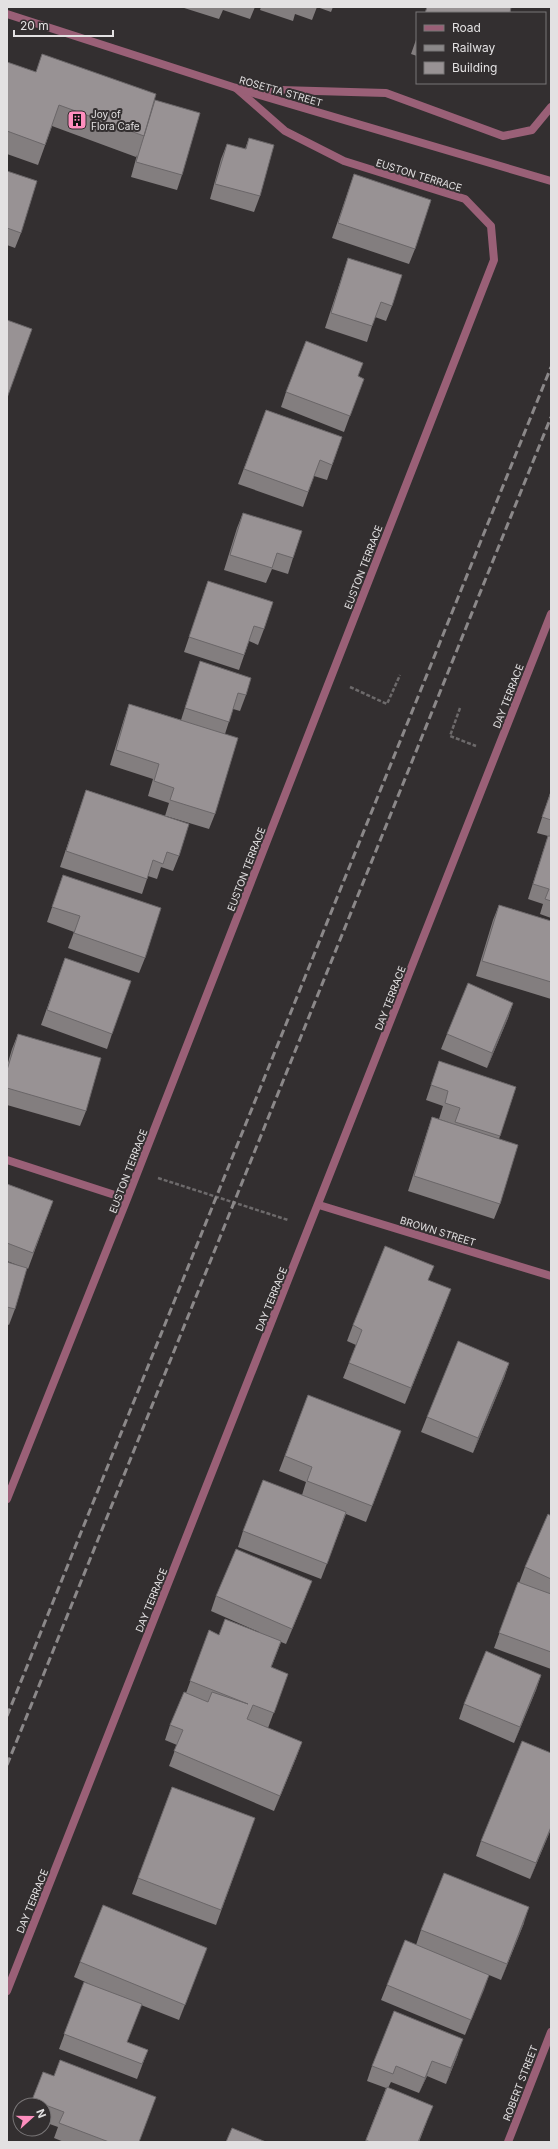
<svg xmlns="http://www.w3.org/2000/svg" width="558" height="2149" font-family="Inter,sans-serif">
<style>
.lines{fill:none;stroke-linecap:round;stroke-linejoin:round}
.path{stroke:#6d6a6b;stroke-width:2.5;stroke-dasharray:4 2;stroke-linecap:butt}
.minor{stroke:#9a6077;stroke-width:8}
.tertiary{stroke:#9a6077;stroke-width:8}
.rail{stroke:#8b8889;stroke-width:3;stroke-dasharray:8 4;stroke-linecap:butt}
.wall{fill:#837e7f}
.shaded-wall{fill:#6a6668}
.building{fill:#989294;stroke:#6a6668}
.labels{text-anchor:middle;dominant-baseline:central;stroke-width:4;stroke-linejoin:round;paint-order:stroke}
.street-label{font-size:10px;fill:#e3e1e2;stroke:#332f30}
.poi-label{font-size:10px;fill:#e3e1e2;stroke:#332f30;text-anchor:start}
</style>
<rect width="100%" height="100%" fill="#332f30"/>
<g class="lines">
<path class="path" d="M350,687L387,704L400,675
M460,708L450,736L476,746
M158,1178L288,1220"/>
<path class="minor" d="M243,89L386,93L503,136L532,130L551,107
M7,1160L127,1199
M319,1205L551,1276
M7,1499L127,1199L494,260L491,226L465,199L344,161L285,131L236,88
M7,1991L551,614
M508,2142L551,2032"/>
<path class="tertiary" d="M7,14L236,88L551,181"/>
<path class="rail" d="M7,1716L551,367
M7,1765L551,417"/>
</g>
<path class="wall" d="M181,7H255L250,19L223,10L219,19Z
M261,7H317L312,20L295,14L293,21L260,10Z
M317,7H333L331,12Z
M417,37V56L411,54Z
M7,62L36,72L155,100L182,175L177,190L131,177L137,155L136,157L52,126L38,165L7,154Z
M249,138L260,196L254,212L210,199L221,159L227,144L245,149Z
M7,171L21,233L15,248L7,245Z
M354,174L415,249L409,264L332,238Z
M348,258L392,306L386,321L375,317L367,342L325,328L343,273Z
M358,376V394L344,432L281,407L286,392Z
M266,410L342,437L327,480L314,476L303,507L238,484Z
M243,513L293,558L288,574L272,569L266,583L224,570L237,528Z
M208,581L264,629L258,645L249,641L239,670L184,652Z
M200,661L246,695L240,711L233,709L225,734L215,814L209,829L166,816L179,856L173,871L161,867L157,879L148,876L142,894L60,867L86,790L165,816L169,803L148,796L153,779L110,765L124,719L129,704L181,720Z
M551,790V918L540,914L543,904L528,899L543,851L548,836L537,833Z
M63,875L145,958L139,973L68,948L74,932L47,922Z
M499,905L551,921V999L476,976L493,920Z
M65,958L112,1034L107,1049L41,1025Z
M513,1003L508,1018L487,1068L441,1049L447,1034Z
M18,1034L86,1111L80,1126L7,1105V1066L12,1049Z
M439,1061L516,1087L499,1139L500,1204L494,1219L408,1191L427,1132L432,1117L454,1124L439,1119L443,1106L426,1100Z
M7,1184L53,1201L28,1269L27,1268L15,1309L9,1325L7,1324V1262L25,1268L7,1261Z
M429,1281L445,1305L405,1404L343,1378L356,1345L347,1341L353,1325Z
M509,1363L504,1378L473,1453L421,1432L427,1417Z
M308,1395L395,1447L366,1522L346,1514L321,1579L238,1547L243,1531L302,1495L306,1482L279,1471Z
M551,1516V1669L494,1648L518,1582L519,1583L525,1567Z
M216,1596H306L286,1644L281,1642L271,1668L288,1674L268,1728L302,1742L296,1758L274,1811L169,1766L177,1745L165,1740L170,1725L186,1693L209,1630L219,1635L259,1632L211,1611Z
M541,1675L536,1690L514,1743L459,1719L464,1704Z
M172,1787L255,1818L216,1925L132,1894Z
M551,1829L530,1879L476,1856L481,1841Z
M524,1923L501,1980L489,1975L465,2035L381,2000L387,1985L416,1945L421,1930Z
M80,1962L201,1963L179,2020L141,2005L127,2042L148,2050L137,2079L59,2049L84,1982L92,1985L74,1977Z
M458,2054L446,2084L427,2076L419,2093L391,2082L388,2088L427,2121L419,2142H365L386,2088L367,2081L372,2066Z
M43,2072L139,2142H64L54,2138L58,2127L44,2122V2105H31Z"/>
<path class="shaded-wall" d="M513,1003L508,1018L487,1068L492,1053Z
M451,1289L445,1305L405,1404L411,1388Z
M509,1363L504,1378L473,1453L478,1438Z
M401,1431L395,1447L366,1522L372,1506Z
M312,1581L306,1596L286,1644L292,1629Z
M541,1675L536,1690L514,1743L520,1727Z
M302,1742L296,1758L274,1811L280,1796Z
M551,1827V1829L530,1879L536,1863Z
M529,1907L524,1923L501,1980L507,1964Z
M207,1948L201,1963L179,2020L185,2005Z
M489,1975L484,1990L465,2035Z
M463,2039L458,2054L446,2084L451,2068Z
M432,2061L427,2076L419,2093L425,2078Z"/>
<path class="building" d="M427,7H511L510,13H425Z
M42,54L156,94L144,136L59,105L45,145L7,131V62L36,72Z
M155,100L200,113L182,175L136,162Z
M249,138L274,145L260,196L215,184L227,144L246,149Z
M7,171L37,181L21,233L7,228Z
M354,174L431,200L415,249L338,223Z
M348,258L402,275L392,306L381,302L372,326L331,313Z
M7,320L32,329L7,398Z
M306,341L363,363L358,376L364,379L350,416L286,392Z
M266,410L342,437L332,465L320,460L308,492L244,469Z
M243,513L302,531L293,558L277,553L272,568L230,555Z
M208,581L273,602L264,629L254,626L244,655L189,637Z
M200,661L251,678L246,695L238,693L229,722L185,708Z
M129,704L238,738L215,814L170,800L174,788L154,781L159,764L116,750Z
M86,790L189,824L179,856L167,852L163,864L153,860L147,879L66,851Z
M551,792V820L542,817Z
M548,836H551V901L545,899L549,889L533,884Z
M63,875L161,908L145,958L74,933L80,916L52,907Z
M499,905L551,921V982L482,961Z
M65,958L131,981L112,1034L47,1010Z
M468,983L513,1003L492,1053L447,1034Z
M18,1034L101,1058L86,1111L7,1088V1070Z
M439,1061L516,1087L500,1136L455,1122L460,1108L445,1103L448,1091L431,1085Z
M432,1117L518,1145L500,1204L414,1176Z
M7,1184L53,1201L33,1253L7,1243Z
M385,1246L434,1266L428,1280L451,1289L411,1388L349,1363L362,1330L353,1325Z
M7,1262L27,1268L15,1309L7,1307Z
M458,1341L509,1363L478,1438L427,1417Z
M308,1395L401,1431L372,1506L307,1481L312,1467L285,1456Z
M263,1480L346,1512L327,1564L243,1531Z
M548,1514L551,1516V1579L525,1567Z
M236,1549L312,1581L292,1629L216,1596Z
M518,1582L551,1594V1652L499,1633Z
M225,1619L281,1641L271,1667L288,1674L274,1713L253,1705L247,1719L302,1742L280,1796L174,1751L183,1730L170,1725L184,1692L208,1702L212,1692L248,1704L190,1681L209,1630L219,1635Z
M486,1651L541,1675L520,1727L464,1704Z
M522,1741L551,1753V1827L536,1863L481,1841Z
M172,1787L255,1818L221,1910L138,1878Z
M444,1873L529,1907L507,1964L421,1930Z
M103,1905L207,1948L185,2005L80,1962Z
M405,1940L489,1975L471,2020L387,1985Z
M84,1982L142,2004L127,2042L148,2050L142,2064L64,2034Z
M394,2011L463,2039L451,2068L432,2061L425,2078L396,2066L393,2074L372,2066Z
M60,2060L156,2097L139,2142H109L59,2123L64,2112L32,2100L43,2072L54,2076Z
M387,2087L433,2106L418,2142H370L366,2140Z
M232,2128L266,2142H226Z"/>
<defs>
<symbol id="building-square" viewBox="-11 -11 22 22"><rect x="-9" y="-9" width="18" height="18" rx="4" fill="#fe8ebe" stroke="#332f30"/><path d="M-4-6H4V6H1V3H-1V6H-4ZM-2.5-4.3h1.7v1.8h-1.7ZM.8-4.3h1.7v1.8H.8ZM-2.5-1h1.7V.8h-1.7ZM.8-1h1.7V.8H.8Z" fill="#111"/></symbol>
</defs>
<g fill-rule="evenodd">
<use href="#building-square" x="66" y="109" width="22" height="22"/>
</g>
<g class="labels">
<g class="street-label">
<text transform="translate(281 91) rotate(16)">ROSETTA STREET</text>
<text transform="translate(419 175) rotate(17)">EUSTON TERRACE</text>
<text transform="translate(363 567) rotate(-69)">EUSTON TERRACE</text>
<text transform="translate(508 696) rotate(-69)">DAY TERRACE</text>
<text transform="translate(246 869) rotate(-69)">EUSTON TERRACE</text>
<text transform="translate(390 998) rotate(-69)">DAY TERRACE</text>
<text transform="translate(128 1171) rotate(-69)">EUSTON TERRACE</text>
<text transform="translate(438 1231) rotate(17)">BROWN STREET</text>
<text transform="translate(271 1299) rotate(-68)">DAY TERRACE</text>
<text transform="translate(151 1600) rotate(-68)">DAY TERRACE</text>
<text transform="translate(32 1901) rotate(-68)">DAY TERRACE</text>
<text transform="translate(520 2083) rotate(-69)">ROBERT STREET</text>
</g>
<g class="poi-label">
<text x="91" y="114">Joy of<tspan x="91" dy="12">Flora Cafe</tspan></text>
</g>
</g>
<rect width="558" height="2149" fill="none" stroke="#e3e1e2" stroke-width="16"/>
<rect x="416" y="12" width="130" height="72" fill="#332f30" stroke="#797677"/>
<rect x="424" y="25" width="20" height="6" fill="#9a6077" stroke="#797677"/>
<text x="452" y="32" font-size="12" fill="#e3e1e2">Road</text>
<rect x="424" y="45" width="20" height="6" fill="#8b8889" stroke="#797677"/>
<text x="452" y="52" font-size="12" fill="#e3e1e2">Railway</text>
<rect x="424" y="62" width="20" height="12" fill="#989294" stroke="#797677"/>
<text x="452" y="72" font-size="12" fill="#e3e1e2">Building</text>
<g transform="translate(32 2117) rotate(69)"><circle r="19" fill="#332f30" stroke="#797677"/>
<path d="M0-3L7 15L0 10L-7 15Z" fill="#fe8ebe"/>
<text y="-6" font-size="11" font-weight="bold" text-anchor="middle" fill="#e3e1e2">N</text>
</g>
<path d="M14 30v6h99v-6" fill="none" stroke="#e3e1e2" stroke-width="2"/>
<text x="20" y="30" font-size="12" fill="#e3e1e2" stroke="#332f30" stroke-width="3" paint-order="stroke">20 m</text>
</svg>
